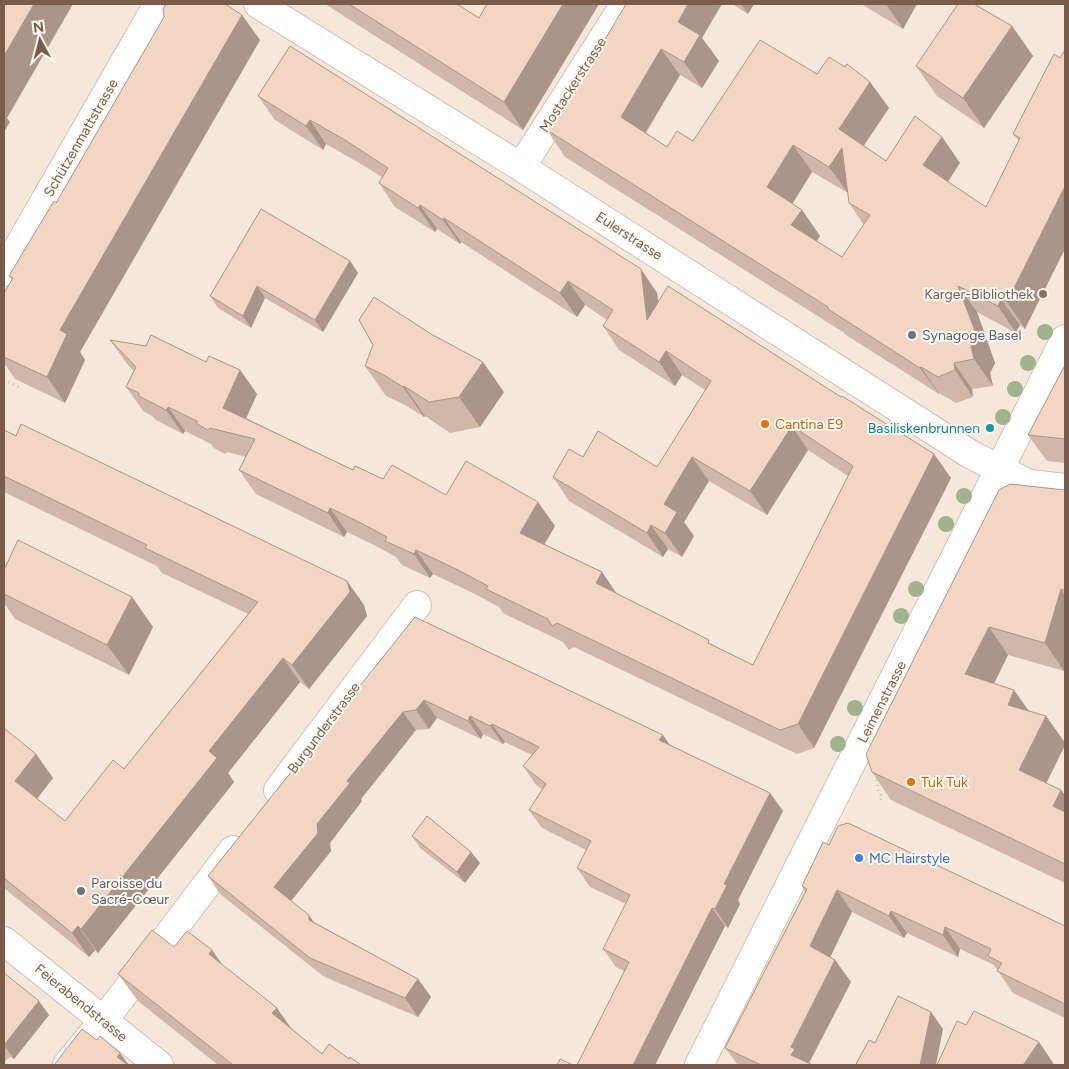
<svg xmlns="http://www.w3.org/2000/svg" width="1069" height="1069" font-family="Figtree,sans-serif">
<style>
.residential{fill:#f5e8da}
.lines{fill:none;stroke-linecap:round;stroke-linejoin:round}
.minor-casing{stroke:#d1beb0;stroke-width:30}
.path{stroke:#d9b8a5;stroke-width:3;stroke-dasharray:1 4;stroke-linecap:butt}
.minor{stroke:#fff;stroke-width:28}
.tree{fill:#a0b28e}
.wall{fill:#d1b7a8;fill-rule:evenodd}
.shaded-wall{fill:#aa9588}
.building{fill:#f3d5c3;stroke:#aa9588;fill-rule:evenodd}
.education-dot{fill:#8d6e63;stroke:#fffaf3;stroke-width:2}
.worship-dot{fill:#6b7280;stroke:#fffaf3;stroke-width:2}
.food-dot{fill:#e8710a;stroke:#fffaf3;stroke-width:2}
.culture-dot{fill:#0f9aa8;stroke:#fffaf3;stroke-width:2}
.shop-dot{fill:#3f7fe0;stroke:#fffaf3;stroke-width:2}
.labels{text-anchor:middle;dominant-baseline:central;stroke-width:4;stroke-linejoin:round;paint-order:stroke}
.street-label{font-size:14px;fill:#7a5c4d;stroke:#fffaf3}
.education-label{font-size:14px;fill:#785e54;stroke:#fffaf3;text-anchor:end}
.worship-label{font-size:14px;fill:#5b616d;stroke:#fffaf3;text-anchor:start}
.food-label{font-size:14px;fill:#c56008;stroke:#fffaf3;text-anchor:start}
.culture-label{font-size:14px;fill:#0d838f;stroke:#fffaf3;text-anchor:end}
.shop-label{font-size:14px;fill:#366cbe;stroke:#fffaf3;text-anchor:start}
</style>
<rect width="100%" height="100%" fill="#fdf6ec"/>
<path class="residential" d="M4,4H1065V1065H4Z"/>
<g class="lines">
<defs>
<path id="minor" d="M258,4L521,167L970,454L1029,484L1065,488
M521,167L625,4
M4,272L158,4
M278,790L417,605
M4,941L159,1065
M67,1065L104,1020L233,850
M699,1065L1065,339"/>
</defs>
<use href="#minor" class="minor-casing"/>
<path class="path" d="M4,380L19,387
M877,780L878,790L882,797L879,802"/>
<use href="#minor" class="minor"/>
</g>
<g class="tree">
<circle cx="1045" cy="332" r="8"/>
<circle cx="1028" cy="363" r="8"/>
<circle cx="1015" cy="389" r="8"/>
<circle cx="1003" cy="417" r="8"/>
<circle cx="964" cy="496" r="8"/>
<circle cx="946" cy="524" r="8"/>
<circle cx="916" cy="589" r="8"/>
<circle cx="901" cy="616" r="8"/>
<circle cx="855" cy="708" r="8"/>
<circle cx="838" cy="744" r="8"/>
</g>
<path class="wall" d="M325,4H457L479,18L487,4H599L523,130Z
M732,4H754L748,14Z
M861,4H917L903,29Z
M242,15L260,40L80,352L85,360L65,403L15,379L4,363V293L12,280L9,276L56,203Z
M1012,26L1033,56L984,128L937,96L916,66Z
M702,38L719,61L702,88L680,75L646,133L667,147L693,141L817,74L845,67L870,82L889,108L864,146L886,161L942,137L960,163L948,182L986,207L1019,141L1013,134L1054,54L1025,329L1020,325L1016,333L977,312L995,363L990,373L993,386L972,389L973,397L956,403L939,393V394L846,335L843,332L565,157L547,130L597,53ZM812,172L848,193L849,203L864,225L842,257L817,241L820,236L802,210L792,204Z
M290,46L657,293L659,302L841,397L934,454L951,478L814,748L797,754L574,647L569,650L563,642L503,613L499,607L475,594L433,574L430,578L402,565L396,557L376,546L347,532L344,537L256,494L239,470L246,457L227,452L225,454L214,448L211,444L185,431L183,434L156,420L152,416L143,411L126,387L134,371L127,364L110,340L240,370L257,394L246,418L353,470L383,479L446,495L555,526L544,544L602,572L617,594L713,645L753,665L848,476L808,450L767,515L709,481L684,522L694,536L682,557L668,549L663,557L569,501L553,477L583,457L657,467L705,390L682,375L675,386L619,350L603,326L607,320L585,305L577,317L461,242L460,244L437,229L435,232L395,207L379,183L382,177L361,164L326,144L323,150L275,120L258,96Z
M350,261L358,273L323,332L265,298L251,328L218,308L210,296Z
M1065,365V463L1047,461L1028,435Z
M365,366L504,392L480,427L450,433L425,416L424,417L405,405L386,396Z
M4,430L347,581L364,605L367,616L309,689L300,682L228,773L234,782L98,953L95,950L89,957L4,888V731L36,754L53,778L37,799L65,821L124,769L248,614L162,573L157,566L4,492Z
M1065,490V667L1064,671L1008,655L994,683L1029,711L1046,716L1065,743V745L1046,783L1065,795V883L891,800L872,772Z
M4,594L132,597L153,627L129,675L15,619L4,603Z
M415,617L663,735L669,745L783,811L738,900L740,904L728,928L725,926L655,1065H577L624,971L616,967L603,949L626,904L590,887L577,868L586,850L542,828L529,810L542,789L536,785L523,766L532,755L505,742L503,744L483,734L481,739L437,718L429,729L416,730L361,799L362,801L330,843L331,851L291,901L315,923L418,979L431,997L418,1017L323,976L220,894L208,876Z
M412,836L471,852L480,863L465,883L420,848Z
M829,845L1065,926V1018L1013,993L994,965L960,949L958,957L907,933L904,938L852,912L830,957L835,960L851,982L809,1063L811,1065H738L725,1048L805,892L802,886Z
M174,947L223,966L291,1028L322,1054L349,1059L361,1065H218L138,1001L118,974Z
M4,973L49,1015L14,1059L10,1057L4,1062Z"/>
<path class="shaded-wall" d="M34,4H73L7,118L10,122L4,132V56Z
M563,4H599L523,130L504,102Z
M688,4H722L702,38L719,61L702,88L684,62L678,22Z
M741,4H754L748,14Z
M886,4H917L903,29Z
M242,15L260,40L80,352L85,360L65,403L47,377L60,330Z
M1012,26L1033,56L984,128L963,98Z
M661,49L680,75L639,143L621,117Z
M870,82L889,108L857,155L839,129Z
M310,120L326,144L323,150L306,126Z
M942,137L960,163L941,191L923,165Z
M793,145L812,172L786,214L767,187Z
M842,148L848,193L829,167Z
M1065,186V249L1025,329L1007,302Z
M420,205L437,229L435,232L418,208Z
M802,210L820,236L810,252L791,225Z
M444,218L461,242L460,244L443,220Z
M350,261L358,273L323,332L315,320Z
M641,269L657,293L664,344L647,320Z
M568,281L585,305L577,317L560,293Z
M257,286L265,298L251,328L243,316Z
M958,286L977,312L995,363L990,373L993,386L974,359Z
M1001,299L1020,325L1016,333L998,306Z
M666,351L682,375L675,386L659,362Z
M483,362L504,392L480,427L459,397Z
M954,363L972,389L973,397L955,370Z
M921,367L939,393V394L920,368Z
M240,370L257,394L240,432L223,408Z
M404,386L425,416L424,417L403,387Z
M168,407L185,431L183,434L166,410Z
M792,426L808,450L767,515L750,491Z
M934,454L951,478L814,748L798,724Z
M692,457L709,481L684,522L694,536L682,557L665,533L664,504Z
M538,502L555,526L537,557L520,533Z
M330,508L347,532L344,537L328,513Z
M651,525L668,549L663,557L647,533Z
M416,550L433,574L430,578L414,554Z
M602,572L618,596L596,583Z
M347,581L364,605L367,616L309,689L292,665Z
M1061,589L1065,596V667L1064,671L1045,643Z
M132,597L153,627L129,675L107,645Z
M989,627L1008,655L985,702L965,674Z
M283,658L300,682L228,773L234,782L98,953L81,929L209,751Z
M1014,690L1033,717L1008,705Z
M424,700L437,718L429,729L416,710Z
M403,712L416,730L361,799L362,801L330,843L331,851L287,906L274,887L347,781Z
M470,716L483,734L481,739L468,721Z
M1046,716L1065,743V745L1039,798L1019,770Z
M492,724L505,742L503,744L490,726Z
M663,735L676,754L659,740Z
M36,754L53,778L32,805L15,781Z
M1061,790L1065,795V823L1053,806Z
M770,793L783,811L738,900L740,904L728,928L715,909L724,884Z
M471,852L480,863L465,883L457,872Z
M837,890L852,912L825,968L810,946Z
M712,908L725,926L655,1065H633Z
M891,911L907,933L904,938L889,916Z
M309,915L321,933L309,920Z
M78,926L95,950L89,957L72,933Z
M945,927L960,949L958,957L943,935Z
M212,950L232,978L209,954Z
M835,960L851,982L808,1065L791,1055V1047Z
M418,979L431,997L418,1017L405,998Z
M39,1001L49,1015L14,1059L4,1045Z
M277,1008L296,1035L272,1013Z
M931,1012L943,1029L936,1065H920Z
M1039,1042L1054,1064L1053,1065H1023Z
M120,1053L129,1065H123L117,1057Z"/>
<path class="building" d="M4,4H34L4,56Z
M166,4H225L242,15L60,330L67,334L47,377L4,357V293L13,278L9,276L31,239L54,201L56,203L164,17L163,9Z
M349,4H457L479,18L487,4H563L504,102Z
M626,4H688L678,22L700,35L684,62L661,49L621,117L667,147L677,131L693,141L760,40L817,74L829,57L845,67L847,64L870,82L839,129L886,161L915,116L942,137L923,165L986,207L1020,138L1013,134L1054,54L1060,58L1065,50V186L1007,302L1001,299L998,306L958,286L977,336L971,346L974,359L954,363L955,370L938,377L921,367L920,368L828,309V307L547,130L597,53ZM793,145L829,167L842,148L849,203L870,215L842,257L791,225L802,210L767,187Z
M958,4H974L1012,26L963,98L916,66Z
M290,46L641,269L647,320L668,286L841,397L842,396L934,454L798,724L780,730L557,623L552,626L548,619L486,589L488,586L458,570L416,550L414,554L385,541L387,537L359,522L330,508L328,513L239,470L255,439L210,428L208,430L197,424V421L168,407L166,410L139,396V393L126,387L136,367L110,340L146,346L151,335L206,362L209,356L240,370L223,408L353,470L355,466L383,479L392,465L446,495L466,461L538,502L520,533L602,572L596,583L709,640L708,643L753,665L853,466L792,426L750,491L692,457L664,504L677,512L665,533L651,525L647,533L553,477L569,449L583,457L598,431L657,467L711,381L666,351L659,362L603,326L613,310L568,281L560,293L444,218L443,220L420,205L418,208L379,183L388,168L345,140L310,120L306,126L258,96Z
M261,209L350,261L315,320L257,286L243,316L210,296Z
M374,297L431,334L483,362L459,397L429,402L404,386L403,387L384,375L365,366L373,345L359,320Z
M1065,365V439L1028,435Z
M21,424L347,581L350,592L292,665L283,658L209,751L217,758L81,929L78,926L72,933L4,878V731L5,729L36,754L15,781L65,821L113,760L124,769L258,602L145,548L147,545L4,476V430L16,436Z
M1010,484L1065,490V591L1061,589L1045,643L989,627L965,674L1014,690L1008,705L1046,716L1019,770L1061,790L1053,806L1065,812V864L872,772L866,754L999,490Z
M18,540L132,597L107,645L4,594V570Z
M415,617L663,735L659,740L770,793L724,884L727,885L715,909L712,908L633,1065H577L629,962L603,949L630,895L577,868L591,841L529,810L546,784L523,766L539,747L492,724L490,726L470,716L468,721L424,700L416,710L403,712L347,781L350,783L317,824L318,833L274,887L309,915V920L418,979L405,998L310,958L208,876Z
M427,816L471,852L457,872L412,836Z
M848,823L1065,926V1004L997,971L1002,963L988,956L991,949L945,927L943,935L891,911L889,916L837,890L810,946L835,960L791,1047L795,1049L791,1055L811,1064L810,1065H761L725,1048L807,889L802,886L823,842L829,845L838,826Z
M152,930L174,947L187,931L212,950L209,954L277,1008L272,1013L322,1054L329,1044L349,1059L350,1057L361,1065H233L118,974Z
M4,973L39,1001L4,1045Z
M898,996L931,1012L920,1065H859L856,1064L869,1040L875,1043Z
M974,1011L1039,1042L1023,1065H937L957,1021L966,1025Z
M82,1029L97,1040L100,1036L120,1053L117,1057L128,1065H54Z
M560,1059L573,1065H557Z"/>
<circle class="education-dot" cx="1043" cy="294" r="5"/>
<g class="worship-dot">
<circle cx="912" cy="335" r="5"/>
<circle cx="81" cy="891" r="5"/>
</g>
<g class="food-dot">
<circle cx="765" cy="424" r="5"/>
<circle cx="911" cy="782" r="5"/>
</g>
<circle class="culture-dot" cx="990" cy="428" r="5"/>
<circle class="shop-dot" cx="859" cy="858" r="5"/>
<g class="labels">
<g class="street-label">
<text transform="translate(573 85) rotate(-57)">Mostackerstrasse</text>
<text transform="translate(81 138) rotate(-60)">Schützenmattstrasse</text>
<text transform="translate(629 236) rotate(33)">Eulerstrasse</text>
<text transform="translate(882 702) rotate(-63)">Leimenstrasse</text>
<text transform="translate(324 728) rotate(-53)">Burgunderstrasse</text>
<text transform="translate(81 1003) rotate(39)">Feierabendstrasse</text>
</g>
<g class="education-label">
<text x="1033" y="294">Karger-Bibliothek</text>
</g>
<g class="worship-label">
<text x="922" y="335">Synagoge Basel</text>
<text x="91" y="883">Paroisse du<tspan x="91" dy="16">Sacré-Cœur</tspan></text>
</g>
<g class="food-label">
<text x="775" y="424">Cantina E9</text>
<text x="921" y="782">Tuk Tuk</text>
</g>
<g class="culture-label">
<text x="980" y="428">Basiliskenbrunnen</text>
</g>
<g class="shop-label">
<text x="869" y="858">MC Hairstyle</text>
</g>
</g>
<rect width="1069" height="1069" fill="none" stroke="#7a5c4d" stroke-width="10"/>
<g transform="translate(40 40) rotate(353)" stroke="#fffaf3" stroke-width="4" paint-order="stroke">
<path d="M0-4L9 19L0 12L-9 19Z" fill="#7a5c4d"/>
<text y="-8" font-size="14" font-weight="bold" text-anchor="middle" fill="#7a5c4d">N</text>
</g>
</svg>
